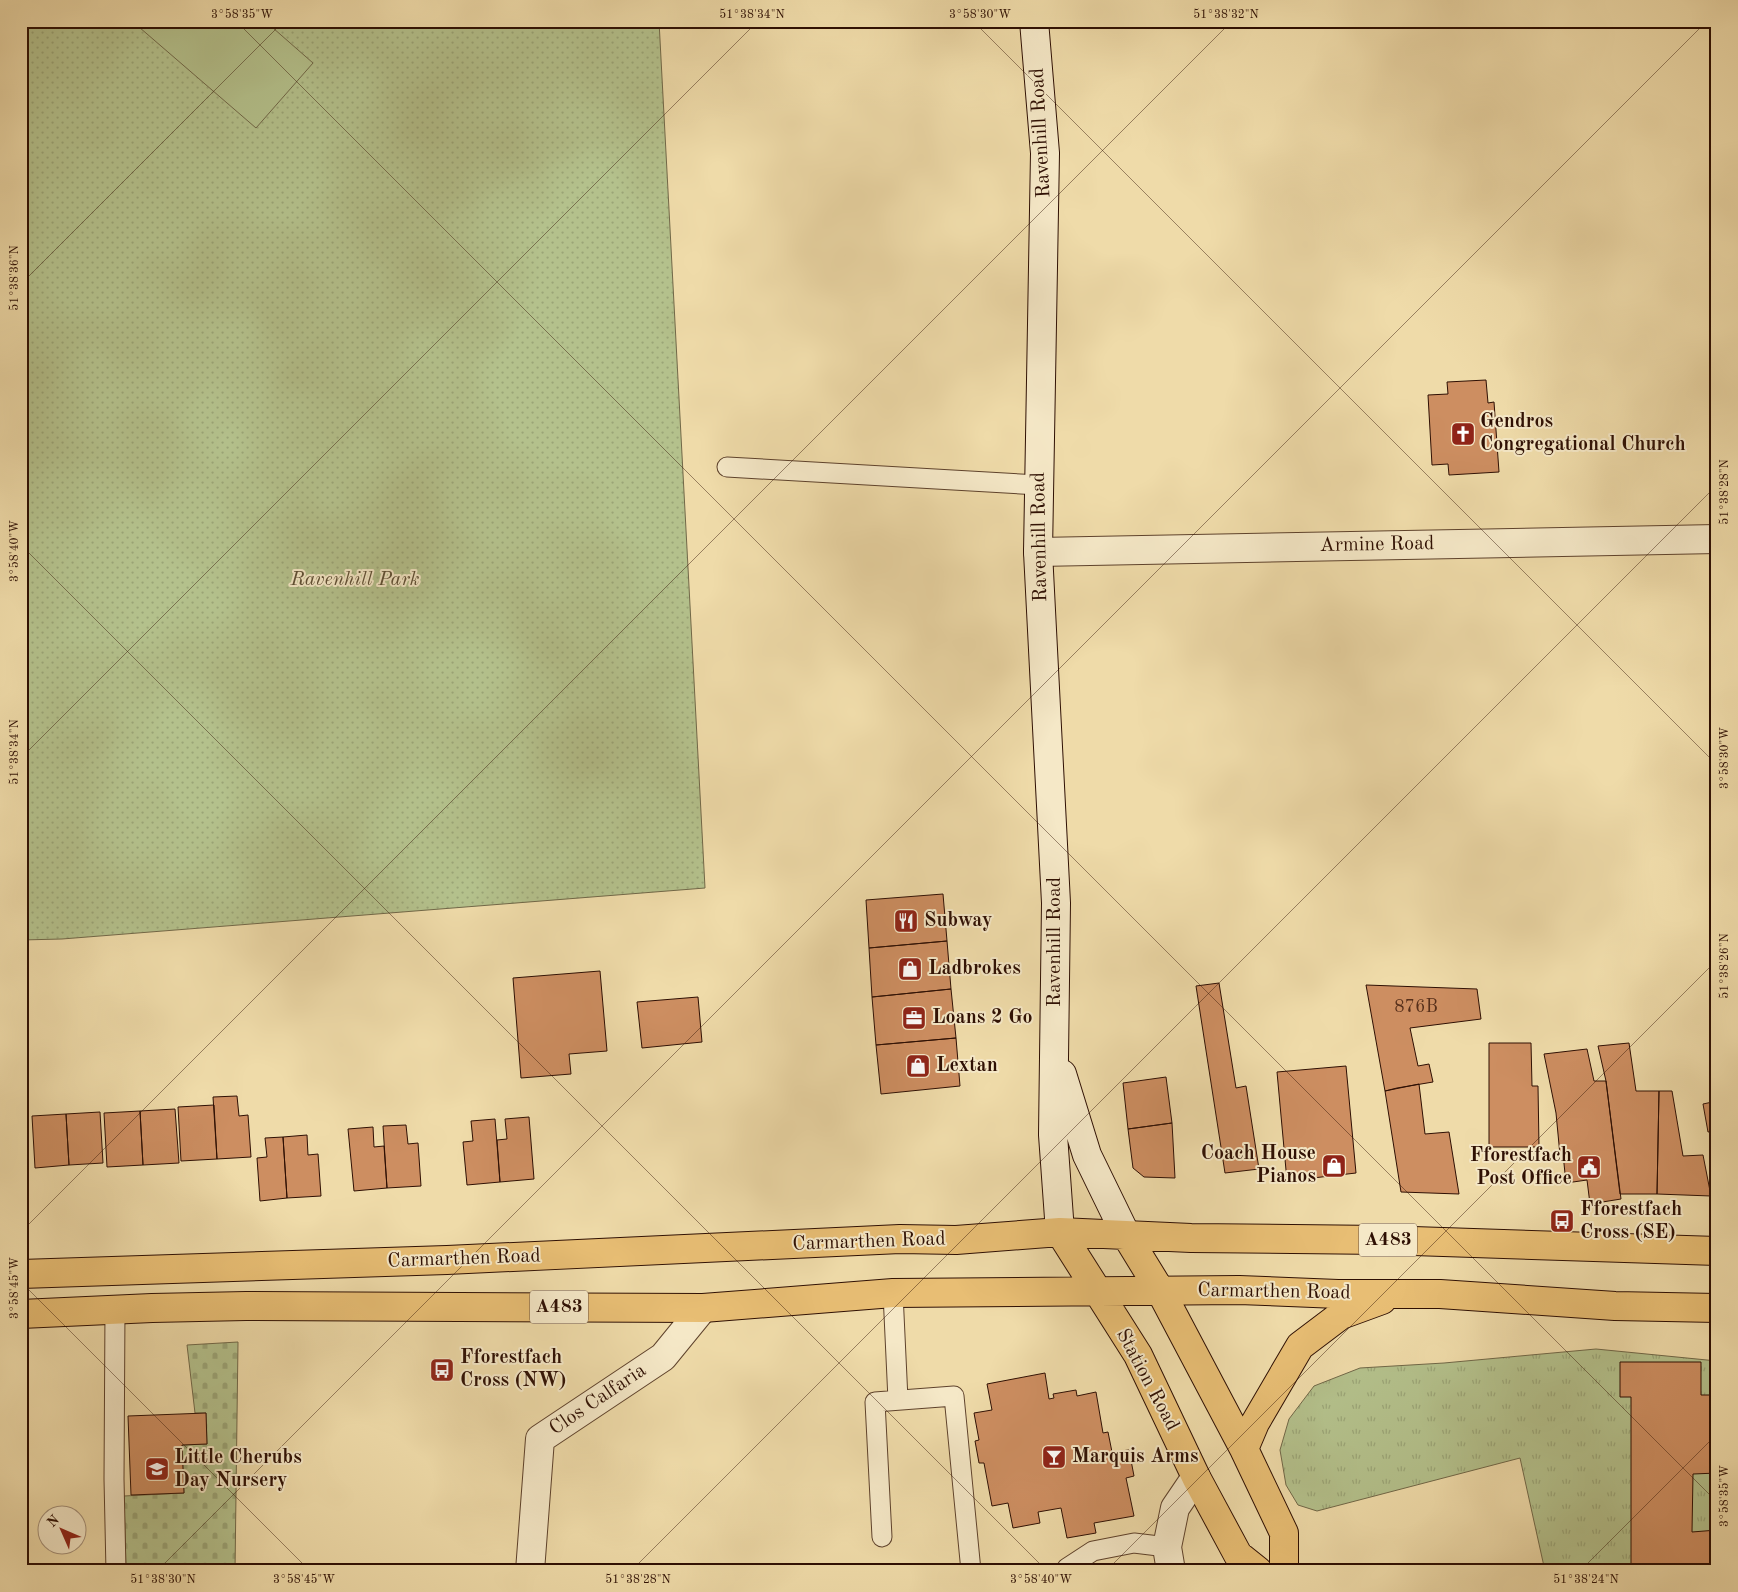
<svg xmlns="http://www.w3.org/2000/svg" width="1738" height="1592" font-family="'Old Standard TT',serif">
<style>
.grass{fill:url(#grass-tufts);stroke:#716848}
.cemetery{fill:url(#cemetery-stones);stroke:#716848}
.park{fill:url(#park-dots);stroke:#716848}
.garden{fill:#b4c18c;stroke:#716848}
.building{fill:#cd8e61;stroke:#2e0f03}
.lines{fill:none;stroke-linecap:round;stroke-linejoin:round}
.lane-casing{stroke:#5e422c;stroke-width:21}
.street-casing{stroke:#5e422c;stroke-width:30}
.secondary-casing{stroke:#2e0f03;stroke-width:30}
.primary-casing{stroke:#2e0f03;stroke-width:30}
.lane{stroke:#f5e8c7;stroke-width:19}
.street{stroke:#f5e8c7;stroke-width:28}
.secondary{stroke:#f5e8c7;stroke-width:28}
.primary{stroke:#e8be74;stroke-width:28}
.ticks{fill:none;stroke:#2e0f03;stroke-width:1;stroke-opacity:0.45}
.labels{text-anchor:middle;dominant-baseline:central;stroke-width:4;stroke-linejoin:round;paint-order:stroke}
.number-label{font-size:18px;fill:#562f1a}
.shield{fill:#f5e8c7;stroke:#6a503e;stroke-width:1}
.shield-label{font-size:19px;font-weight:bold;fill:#2e0f03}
.street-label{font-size:20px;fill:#2e0f03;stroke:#f5e8c7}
.poi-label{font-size:20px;font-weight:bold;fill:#2e0f03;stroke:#f5e8c7;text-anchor:start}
.park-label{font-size:20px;font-style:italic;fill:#5d4d33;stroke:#f5e8c7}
.neatline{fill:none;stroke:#2e0f03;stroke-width:2}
.ticks-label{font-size:12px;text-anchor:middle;fill:#2e0f03}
</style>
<defs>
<pattern id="grass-tufts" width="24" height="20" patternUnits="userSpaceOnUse" patternTransform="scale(1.25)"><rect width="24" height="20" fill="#b4c18c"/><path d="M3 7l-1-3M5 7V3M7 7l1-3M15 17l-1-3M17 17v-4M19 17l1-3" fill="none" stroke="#9ba577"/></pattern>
<pattern id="cemetery-stones" width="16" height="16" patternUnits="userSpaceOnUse" patternTransform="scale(1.25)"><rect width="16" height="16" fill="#b4c18c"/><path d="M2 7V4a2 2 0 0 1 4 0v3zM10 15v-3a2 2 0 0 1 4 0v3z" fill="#9ba577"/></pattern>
<pattern id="park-dots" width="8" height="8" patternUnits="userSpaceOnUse" patternTransform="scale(1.25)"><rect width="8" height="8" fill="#b4c18c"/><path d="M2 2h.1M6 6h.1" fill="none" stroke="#9ba577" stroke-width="1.8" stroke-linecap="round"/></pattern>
</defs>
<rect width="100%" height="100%" fill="#efdba9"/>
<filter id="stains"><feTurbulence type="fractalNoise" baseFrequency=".004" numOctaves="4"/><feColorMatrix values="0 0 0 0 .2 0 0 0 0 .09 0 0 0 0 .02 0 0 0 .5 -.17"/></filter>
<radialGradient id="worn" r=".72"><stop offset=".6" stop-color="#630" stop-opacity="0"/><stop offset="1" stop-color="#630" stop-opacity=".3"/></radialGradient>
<path class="grass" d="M1596,1349L1717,1361V1571H1545L1520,1458L1317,1511L1298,1505L1286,1485L1280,1450L1289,1419L1314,1386L1360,1368L1444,1363Z"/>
<path class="cemetery" d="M238,1342L235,1571H126L124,1496L184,1493L182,1445L207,1444L206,1413H195L187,1345Z"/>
<path class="park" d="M21,21H659L705,888L62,939L21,940Z"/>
<path class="garden" d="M132,21H265L313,63L256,128Z"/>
<path class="building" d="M1486,380L1488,403L1494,402L1499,472L1449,475L1448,464L1432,465L1428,395L1448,394L1447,382Z
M943,894L947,941L869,948L866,900Z
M947,941L951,989L872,997L869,948Z
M600,971L607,1051L569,1054L571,1074L521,1078L513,978Z
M1219,983L1236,1088L1246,1086L1259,1169L1225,1173L1196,986Z
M1366,985L1477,989L1481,1019L1410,1028L1418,1066L1429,1064L1433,1082L1397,1088L1385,1091Z
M951,989L956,1038L876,1045L872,997Z
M698,997L702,1042L642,1048L637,1002Z
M956,1038L960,1086L881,1094L876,1045Z
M1489,1043H1531L1532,1086H1538L1539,1147H1489Z
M1629,1043L1636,1091H1659L1657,1194H1620L1606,1081L1598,1046Z
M1587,1049L1594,1081H1606L1621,1199L1590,1204L1587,1180L1566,1183L1563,1154L1560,1155L1556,1113L1544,1054Z
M1346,1066L1356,1173L1287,1181L1277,1072Z
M1166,1077L1172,1123L1128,1129L1123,1083Z
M1419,1084L1425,1134L1449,1132L1459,1194L1401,1192L1385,1091Z
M1659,1091H1672L1683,1156L1703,1155L1711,1196L1657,1194Z
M237,1096L239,1116L248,1115L251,1157L217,1159L213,1097Z
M1717,1101V1131L1708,1132L1703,1104Z
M214,1105L217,1159L181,1161L178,1107Z
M175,1109L179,1163L143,1165L140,1111Z
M140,1111L143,1165L107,1167L104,1113Z
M100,1112L103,1163L69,1165L66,1114Z
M66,1114L69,1165L35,1168L32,1116Z
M21,1115L26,1167H21Z
M529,1117L534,1179L500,1182L497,1140L507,1139L505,1119Z
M495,1119L500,1182L467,1185L463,1142L473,1141L471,1121Z
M1172,1123L1175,1178L1144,1177L1133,1168L1128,1129Z
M406,1125L408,1144L418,1143L421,1186L387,1188L383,1126Z
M373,1127L374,1147L384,1146L387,1188L354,1191L348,1129Z
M307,1135L308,1155L318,1154L321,1196L287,1198L283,1137Z
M283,1137L287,1198L260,1201L257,1158L267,1157L265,1138Z
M1710,1158H1717V1193Z
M1620,1362H1701V1395H1717V1473L1693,1474L1692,1532L1717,1530V1571H1631V1397H1620Z
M1045,1373L1049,1399L1054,1398L1053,1394L1076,1390L1077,1396L1096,1392L1103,1433L1108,1432L1112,1452L1129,1450L1134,1476L1126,1478L1134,1516L1094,1523L1096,1533L1067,1538L1061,1508L1038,1512L1040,1523L1013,1528L1008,1503L992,1506L984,1463H979L975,1441L979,1440L974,1413L992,1410L987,1384Z
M206,1413L207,1444L182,1445L184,1493L131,1495L128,1416Z"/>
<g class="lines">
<defs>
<path id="lane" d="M727,467L1039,485
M893,1293L898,1400
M115,1310L114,1479L116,1571
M882,1537L875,1402L954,1396L971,1571
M1065,1571L1067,1568L1093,1551L1134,1543L1167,1547"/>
<path id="street" d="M1038,552L1717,539
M530,1571L540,1439L663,1357L703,1308
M1171,1571L1167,1547L1175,1508L1196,1477"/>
<path id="secondary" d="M1034,21L1045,153L1038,552L1056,903L1053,1135L1060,1232
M1062,1074L1087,1155L1126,1235"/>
<path id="primary" d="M1060,1232L1138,1355L1196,1477L1238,1555L1258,1571
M1126,1235L1161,1292L1244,1449L1284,1533V1571
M21,1274L447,1260L900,1239L956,1240L1060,1232L1191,1238L1383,1240L1717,1251
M21,1314L152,1308L246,1306L703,1308L893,1293L1239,1290L1338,1294H1440L1615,1306L1717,1308
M1244,1449L1255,1423L1300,1346L1341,1315L1382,1300"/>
</defs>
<use href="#lane" class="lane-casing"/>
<use href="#street" class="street-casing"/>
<use href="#secondary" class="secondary-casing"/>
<use href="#primary" class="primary-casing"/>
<use href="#lane" class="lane"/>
<use href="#street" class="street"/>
<use href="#secondary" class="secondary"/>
<use href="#primary" class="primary"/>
</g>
<path class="ticks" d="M236,21L1717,1502M973,21L1717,765M1711,21L1717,27M21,284L284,21M21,545L1047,1571M21,758L758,21M21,1232L1232,21M21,1282L310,1571M157,1571L1707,21M631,1571L1717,485M1106,1571L1717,960M1580,1571L1717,1434"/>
<defs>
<symbol id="church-square" viewBox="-11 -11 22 22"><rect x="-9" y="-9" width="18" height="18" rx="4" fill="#8f2418" stroke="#f5e8c7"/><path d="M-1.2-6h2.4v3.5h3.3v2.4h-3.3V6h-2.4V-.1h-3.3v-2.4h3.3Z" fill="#fff"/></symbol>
<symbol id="restaurant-square" viewBox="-11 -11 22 22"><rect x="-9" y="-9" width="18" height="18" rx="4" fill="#8f2418" stroke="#f5e8c7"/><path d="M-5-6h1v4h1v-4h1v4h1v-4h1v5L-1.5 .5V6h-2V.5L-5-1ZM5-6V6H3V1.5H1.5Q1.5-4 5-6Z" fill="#fff"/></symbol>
<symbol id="shop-square" viewBox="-11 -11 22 22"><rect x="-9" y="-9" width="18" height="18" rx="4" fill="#8f2418" stroke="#f5e8c7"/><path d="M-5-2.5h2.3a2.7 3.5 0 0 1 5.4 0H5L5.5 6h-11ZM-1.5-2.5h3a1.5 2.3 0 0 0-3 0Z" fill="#fff"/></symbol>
<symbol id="office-square" viewBox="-11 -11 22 22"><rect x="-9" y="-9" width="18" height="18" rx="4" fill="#8f2418" stroke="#f5e8c7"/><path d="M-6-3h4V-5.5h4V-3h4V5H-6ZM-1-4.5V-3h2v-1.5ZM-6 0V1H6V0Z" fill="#fff"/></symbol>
<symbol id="civic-square" viewBox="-11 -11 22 22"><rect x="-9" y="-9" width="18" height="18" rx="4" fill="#8f2418" stroke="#f5e8c7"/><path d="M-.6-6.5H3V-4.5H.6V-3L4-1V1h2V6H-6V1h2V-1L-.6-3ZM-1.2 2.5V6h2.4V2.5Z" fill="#fff"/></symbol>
<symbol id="bus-square" viewBox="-11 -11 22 22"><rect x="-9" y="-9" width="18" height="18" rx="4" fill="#8f2418" stroke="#f5e8c7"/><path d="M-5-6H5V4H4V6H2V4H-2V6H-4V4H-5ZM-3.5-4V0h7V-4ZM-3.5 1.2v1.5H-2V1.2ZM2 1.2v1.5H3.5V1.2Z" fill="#fff"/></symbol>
<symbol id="bar-square" viewBox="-11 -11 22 22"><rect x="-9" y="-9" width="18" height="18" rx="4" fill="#8f2418" stroke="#f5e8c7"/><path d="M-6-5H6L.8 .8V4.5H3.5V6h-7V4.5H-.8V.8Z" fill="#fff"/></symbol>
<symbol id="school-square" viewBox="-11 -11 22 22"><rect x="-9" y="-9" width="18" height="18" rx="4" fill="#8f2418" stroke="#f5e8c7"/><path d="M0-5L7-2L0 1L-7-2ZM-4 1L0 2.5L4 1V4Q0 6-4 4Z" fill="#fff"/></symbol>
</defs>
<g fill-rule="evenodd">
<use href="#church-square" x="1449" y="420" width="28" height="28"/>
<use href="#restaurant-square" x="892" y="907" width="28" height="28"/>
<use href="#shop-square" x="896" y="955" width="28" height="28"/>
<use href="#office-square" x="900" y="1004" width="28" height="28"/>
<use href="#shop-square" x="904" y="1052" width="28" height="28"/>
<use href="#shop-square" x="1320" y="1152" width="28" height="28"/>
<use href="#civic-square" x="1575" y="1153" width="28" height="28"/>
<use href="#bus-square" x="1548" y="1207" width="28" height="28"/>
<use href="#bus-square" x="428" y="1356" width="28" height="28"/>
<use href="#bar-square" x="1040" y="1443" width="28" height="28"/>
<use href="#school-square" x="143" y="1455" width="28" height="28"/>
</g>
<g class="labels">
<g class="number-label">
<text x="1416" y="1007">876B</text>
</g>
<g class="shield">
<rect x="1359" y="1223.5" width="58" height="33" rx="4"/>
<rect x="530" y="1290.5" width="58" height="33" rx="4"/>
</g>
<g class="shield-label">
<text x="1388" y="1240">A483</text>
<text x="559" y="1307">A483</text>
</g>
<g class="street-label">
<text transform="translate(1041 133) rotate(-93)">Ravenhill Road</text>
<text transform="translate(1040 537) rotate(-91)">Ravenhill Road</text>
<text transform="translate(1377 545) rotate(-1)">Armine Road</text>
<text transform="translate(1055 942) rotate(-90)">Ravenhill Road</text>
<text transform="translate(869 1242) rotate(-2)">Carmarthen Road</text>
<text transform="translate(464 1259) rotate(-2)">Carmarthen Road</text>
<text transform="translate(1274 1292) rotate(1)">Carmarthen Road</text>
<text transform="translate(1147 1380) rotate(62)">Station Road</text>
<text transform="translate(598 1400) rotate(-34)">Clos Calfaria</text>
</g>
<g class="poi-label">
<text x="1480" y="422">Gendros<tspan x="1480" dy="23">Congregational Church</tspan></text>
<text x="924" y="921">Subway</text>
<text x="928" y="969">Ladbrokes</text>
<text x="932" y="1018">Loans 2 Go</text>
<text x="936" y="1066">Lextan</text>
<text x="1316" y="1154" text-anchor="end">Coach House<tspan x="1316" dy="23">Pianos</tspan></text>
<text x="1572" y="1156" text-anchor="end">Fforestfach<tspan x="1572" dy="23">Post Office</tspan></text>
<text x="1580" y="1210">Fforestfach<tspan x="1580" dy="23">Cross (SE)</tspan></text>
<text x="460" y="1358">Fforestfach<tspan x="460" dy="23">Cross (NW)</tspan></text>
<text x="1072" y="1457">Marquis Arms</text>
<text x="174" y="1458">Little Cherubs<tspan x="174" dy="23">Day Nursery</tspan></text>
</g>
<g class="park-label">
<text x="355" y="580">Ravenhill Park</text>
</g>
</g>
<rect width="1738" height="1592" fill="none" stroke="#efdba9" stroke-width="55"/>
<g transform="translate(62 1530) rotate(315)"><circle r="24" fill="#f5e8c7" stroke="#a59179"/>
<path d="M0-4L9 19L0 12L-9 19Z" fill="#8f2418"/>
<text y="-8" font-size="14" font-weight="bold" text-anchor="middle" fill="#2e0f03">N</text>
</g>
<rect x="28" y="28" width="1682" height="1536" class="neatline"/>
<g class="ticks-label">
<text x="242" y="18">3°58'35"W</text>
<text x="752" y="18">51°38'34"N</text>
<text x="980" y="18">3°58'30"W</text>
<text x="1226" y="18">51°38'32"N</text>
<text transform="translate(14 278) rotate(-90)" y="4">51°38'36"N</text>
<text transform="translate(1724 492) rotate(-90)" y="4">51°38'28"N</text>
<text transform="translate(14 551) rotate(-90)" y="4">3°58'40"W</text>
<text transform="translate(14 752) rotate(-90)" y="4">51°38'34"N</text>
<text transform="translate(1724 758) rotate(-90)" y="4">3°58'30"W</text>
<text transform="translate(1724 966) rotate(-90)" y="4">51°38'26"N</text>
<text transform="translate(14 1288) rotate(-90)" y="4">3°58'45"W</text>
<text transform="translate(1724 1496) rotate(-90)" y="4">3°58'35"W</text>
<text x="163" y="1583">51°38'30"N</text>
<text x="304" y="1583">3°58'45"W</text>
<text x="638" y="1583">51°38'28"N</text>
<text x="1041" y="1583">3°58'40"W</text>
<text x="1586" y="1583">51°38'24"N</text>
</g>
<rect width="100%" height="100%" filter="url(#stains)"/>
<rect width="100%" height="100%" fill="url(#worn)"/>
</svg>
